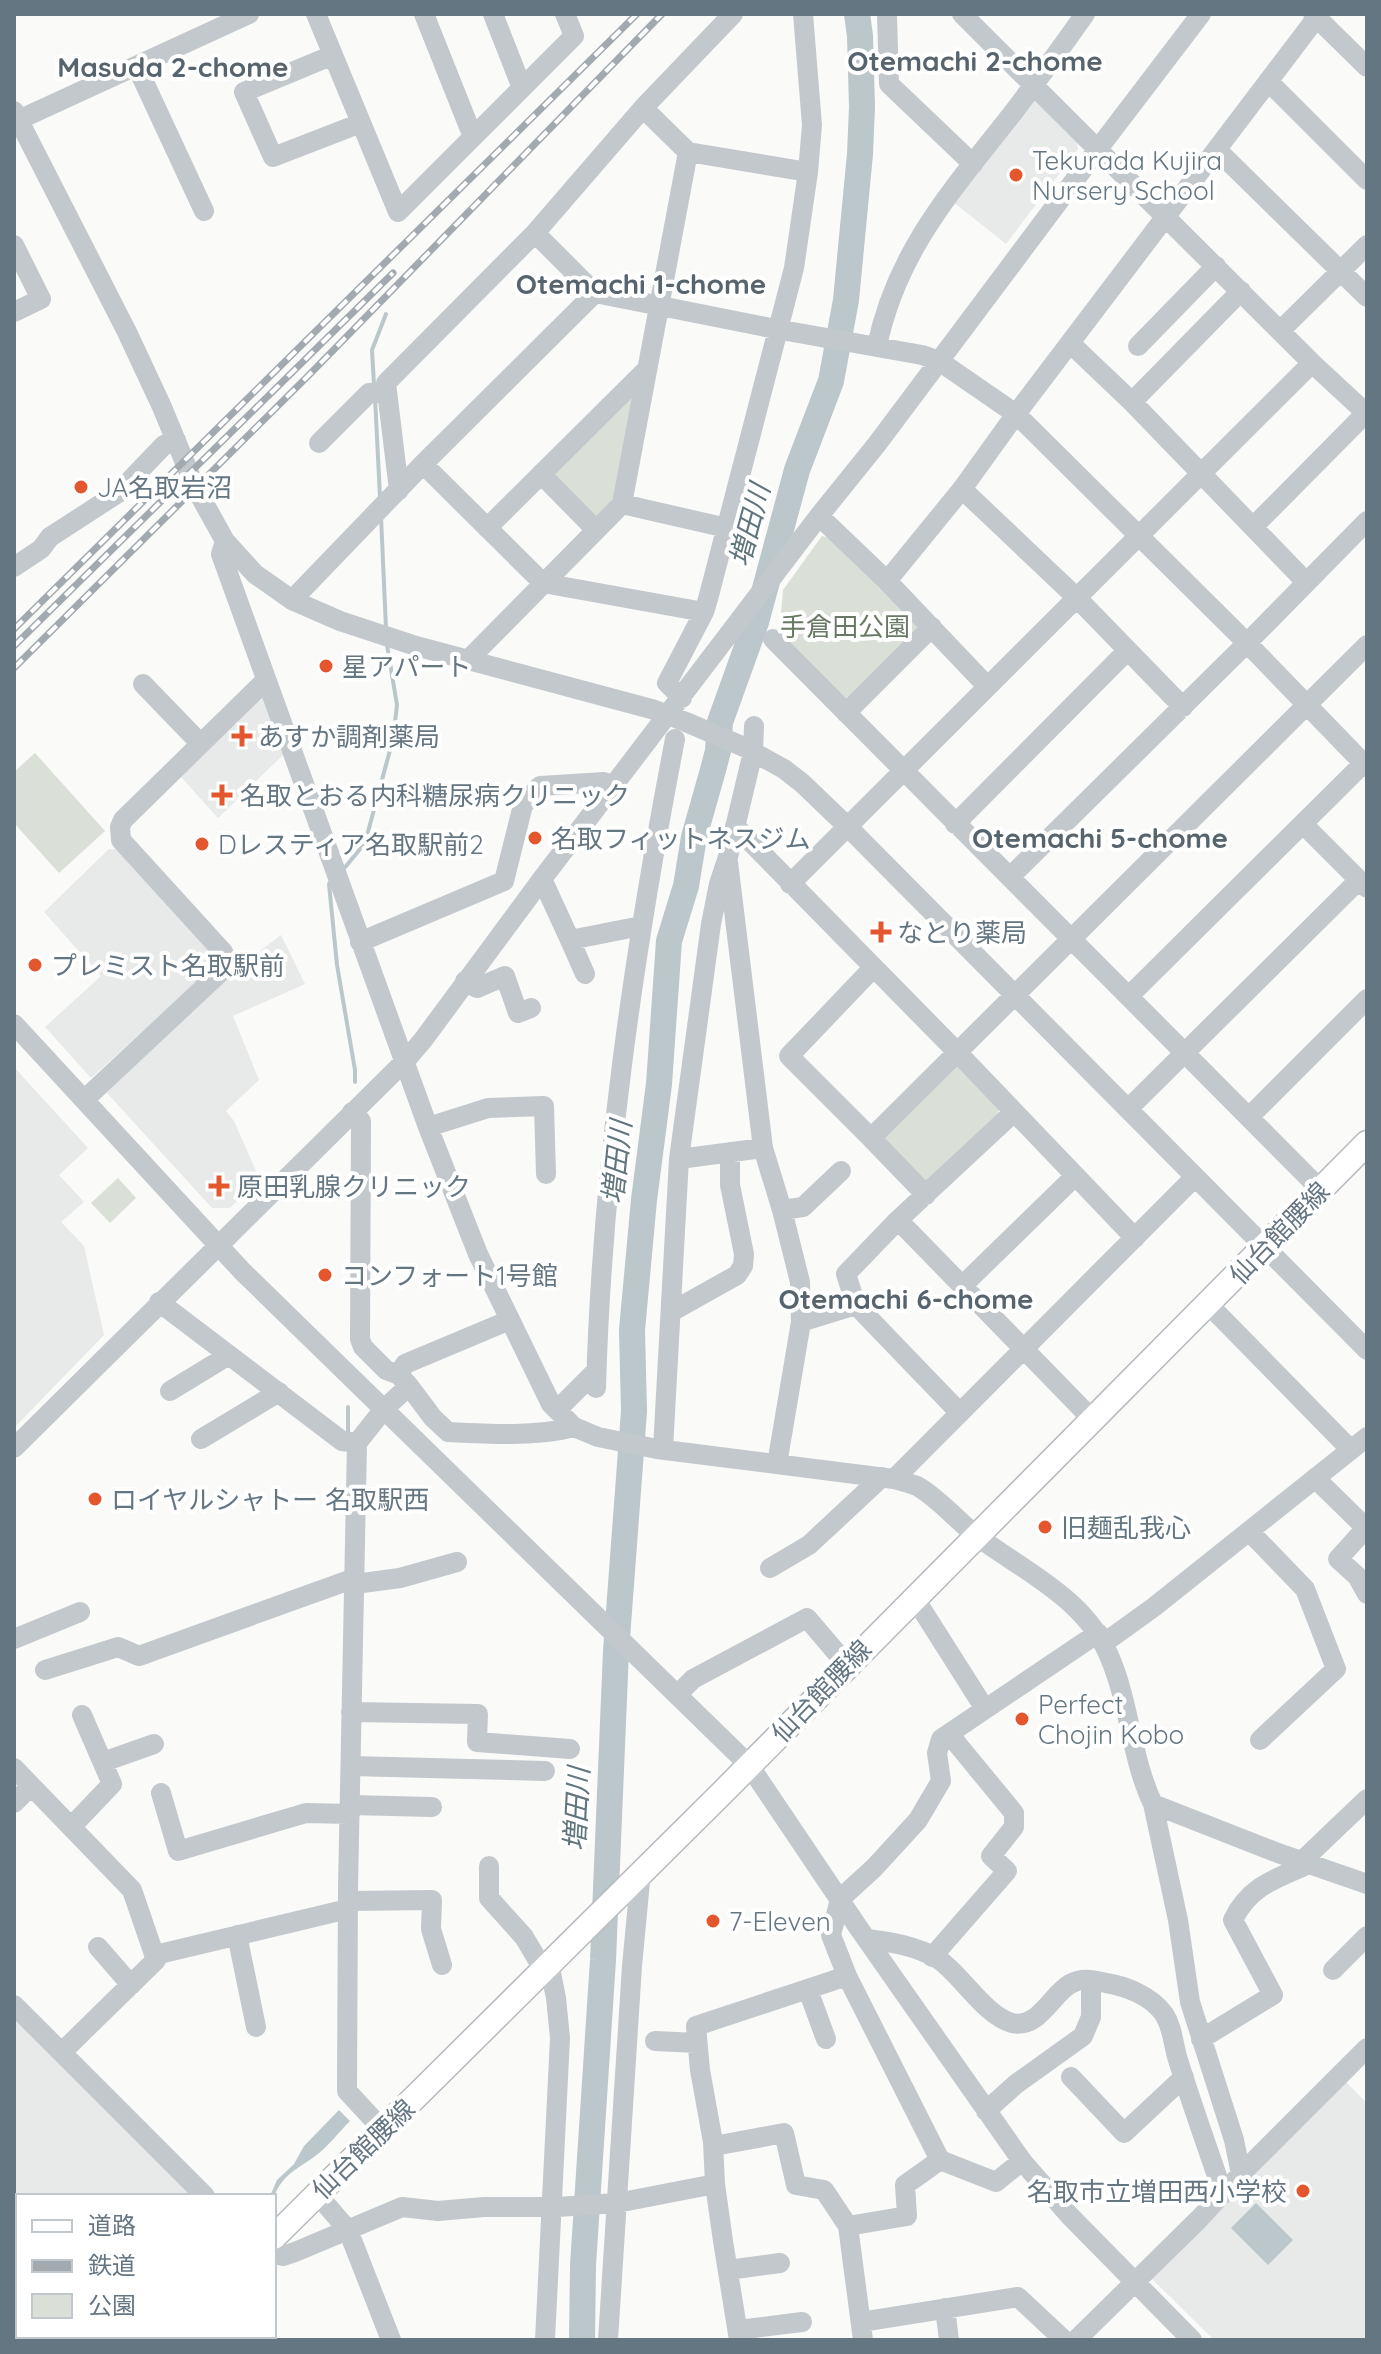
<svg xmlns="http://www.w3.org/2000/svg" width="1381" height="2354" font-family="Quicksand,'Noto Sans JP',sans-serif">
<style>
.built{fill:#e8e9e9}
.green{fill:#dadfd7}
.water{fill:#bbc7cb}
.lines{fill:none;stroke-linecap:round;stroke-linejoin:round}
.stream{stroke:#bbc7cb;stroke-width:4}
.river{stroke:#bbc7cb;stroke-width:26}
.major-casing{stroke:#b5babe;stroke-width:27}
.minor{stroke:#c3c8cc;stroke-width:20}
.major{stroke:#fff;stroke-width:24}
.rail-casing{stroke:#a2aab0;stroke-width:7}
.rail{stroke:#fff;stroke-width:4;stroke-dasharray:12;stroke-linecap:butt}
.poi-dot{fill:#e4572e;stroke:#fff;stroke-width:3}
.labels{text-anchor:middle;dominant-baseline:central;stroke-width:8;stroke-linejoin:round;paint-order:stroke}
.poi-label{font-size:26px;fill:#657683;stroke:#fff;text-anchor:start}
.park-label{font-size:26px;fill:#687a64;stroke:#fff}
.street-label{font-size:26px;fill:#657683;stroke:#fff}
.neighbourhood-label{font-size:28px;font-weight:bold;fill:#57646e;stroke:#fff}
.water-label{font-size:28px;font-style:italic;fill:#60757c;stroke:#fff}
</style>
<rect width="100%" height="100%" fill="#fafaf8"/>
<path class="built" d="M1031,99L1037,100L1077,141L1078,149L1006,244L952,201Z
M263,692L284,754L218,818L181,777Z
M109,849H118L214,956V967L91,1078L45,1027L101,976L44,912Z
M281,935L305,984L233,1016L259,1080L226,1111L234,1121L260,1180L230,1208H212L106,1092L245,962Z
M14,1067L88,1148L59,1175L84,1202L61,1222L84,1246L104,1335L14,1428Z
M14,2017L192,2196H18V2336H143L139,2340H14Z
M1346,2082L1367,2103V2340H1214L1152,2279Z"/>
<path class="green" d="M626,397L634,400L617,500L598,518H591L554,479L553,470Z
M822,536L829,538L915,619L918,633L851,698H839L779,636L783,590Z
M35,753L105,831L59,873L14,823V772Z
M952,1066L962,1067L998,1106L999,1116L930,1183L923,1182L882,1138Z
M118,1178L136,1198L110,1223L91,1203Z"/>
<path class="water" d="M339,2110L350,2121C338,2133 327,2148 314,2157C297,2169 282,2175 274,2197L270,2196L277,2180L294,2164L304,2146Z
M1256,2203L1293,2240L1268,2265L1231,2228Z"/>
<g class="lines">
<path class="stream" d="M374,385L372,350L386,314
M375,398L380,497
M381,517L386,628
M342,871L365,843L393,739L397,705L387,645
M331,881L329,884L337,965L355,1070V1082
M348,1407V1435
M249,2340L250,2336"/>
<path class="river" d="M582,2340L583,2265L603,1960L616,1651L634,1411L632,1330L644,1200L659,1084L669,941L686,886L694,837L713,770L718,751L720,722L756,622L797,470L831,381L846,300L860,154L862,107L860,36L857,14"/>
<defs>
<path id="major" d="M274,2237L722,1793L1367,1143
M172,2340L176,2336"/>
</defs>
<use href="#major" class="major-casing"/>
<path class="minor" d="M316,14L398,212L473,137L424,14
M493,14L522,88
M887,14L889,84L973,164
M962,14L1312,363L1367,414
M1313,14L1367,67
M333,55L244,92L273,157L361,123
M137,67L204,211
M1268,81L1367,180
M643,108L688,152L808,172
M14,111L127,332L162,407L195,487L225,541L255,574L292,600L340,621L416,646L655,710L686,722L744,747L784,769L802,783L848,827L1367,1350
M14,122L249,14
M473,137L574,36L565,14
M1217,150L1367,297
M535,233L595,293
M14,245L41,299L14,312
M1281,330L1367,245
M1071,344L1132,402L1306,582
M877,346C897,250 954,188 1012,114C1037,81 1061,48 1085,14
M1138,346L1216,266
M1132,402L1241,291
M319,443L369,393L387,392
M423,464L543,583L704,612
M541,474L596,530
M962,489L1077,598L1183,707
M399,490L386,383L535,233L643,108L733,14
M622,504L727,528
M819,516L887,581L987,686
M1253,527L1366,413
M487,528L646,370
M225,541L221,554L428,1127L478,1254L551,1404L574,1427L598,1437L657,1449L894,1479C901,1481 910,1483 917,1486C940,1499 957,1521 978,1537C1026,1572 1087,1600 1110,1658C1130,1705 1131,1758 1153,1804L1178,1920L1190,2002L1234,2140L1241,2174L1199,2219L1076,2340
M14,567L41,549L50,537L118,493L164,445L176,440
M887,581L962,489L1016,414L1317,17
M292,600L423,464L595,293L776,329L922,355L939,361L1016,414L1247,643L1367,767
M773,639L1321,1190
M469,659L622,504L688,152
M143,684L200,743
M682,698L667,683L704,612L708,599L794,268L808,172L812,125L803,14
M846,713L932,627
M955,824L1128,650
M1303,824L1367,888
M735,826L957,1052L1135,1238
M728,862L763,1148L782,1210L800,1282L801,1322
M1010,877L1247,643L1367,521
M542,879L570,940L641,926
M790,884L1312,363
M570,940L585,974
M360,942L504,881L523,805L540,786L604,782L612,787
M465,981L477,988L505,976L518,1013L531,1008
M1129,996L1367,760
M14,1024L242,1271L749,1765L858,1927L1022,2161L1069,2215L1192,2340
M84,1100L227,966L228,962L223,952L121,840L120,827L123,820L266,680
M1128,1109L1359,880
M352,1112L361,1121L360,1339L363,1347L386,1370L399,1375L409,1386L433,1418L448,1432C487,1434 536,1437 574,1427
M1249,1117L1367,999
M428,1127L488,1108L544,1106L546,1174
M871,1138L789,1056L873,968
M679,1159L763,1148
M926,1195L871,1138L1367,645
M782,1210L803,1207L841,1171
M898,1220L1093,1420
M962,1286L1075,1176
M159,1302L342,1441L357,1443
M856,1305L960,1413
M1209,1305L1351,1450
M671,1312L737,1275L743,1266L744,1254L730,1185V1152
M399,1375L405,1364L510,1320
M596,1388C602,1170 634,952 675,739
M170,1391L229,1355
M557,1410L596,1371
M201,1439L279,1392
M14,1448L405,1061L423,1040L542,879L819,516L877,444L1098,149L1201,14
M663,1449L679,1159L711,924L719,884L728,857L753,752L754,726
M777,1464L801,1322L856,1305L846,1274L898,1220L1013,1113
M1315,1478L1366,1528L1338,1559L1357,1576L1367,1594
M894,1479L1195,1177
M1249,1531L1305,1589L1336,1669L1260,1740
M770,1568L809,1545L882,1477
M355,1584L400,1578L457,1562
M914,1597L985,1709
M14,1639L80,1612
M1104,1643L1154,1607L1367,1437
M45,1670L118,1647L139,1656L355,1578
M677,1695L693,1679L807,1618L847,1665
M351,1712L478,1714L477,1742L570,1749
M103,1762L154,1744
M351,1766L545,1771
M14,1768L132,1890L156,1960L62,2052
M161,1793L178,1851L306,1813L350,1814
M14,1803L31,1786
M1153,1804L1278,1853L1367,1884
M350,1805L432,1807
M72,1826L112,1784L82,1715
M1302,1861L1367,1799
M489,1866V1898L524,1937L543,1969
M348,1901L432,1900L431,1929L442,1965
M237,1935L256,2027
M867,1939C891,1942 917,1946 938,1959C960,1973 985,2016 1012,2023C1039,2029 1051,1995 1070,1984C1082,1977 1093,1980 1106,1983C1126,1986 1151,1996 1164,2014C1173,2028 1173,2044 1178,2060C1192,2105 1208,2149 1223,2194
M98,1947L131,1985
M155,1955L348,1909
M932,1957L1007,1871L991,1856L1014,1827V1813L949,1734
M1333,1970L1367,1936
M847,1976L940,2160
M808,1990L826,2039
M14,2005L205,2196
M1201,2039L1273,1995L1233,1920C1249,1886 1277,1878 1309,1864
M655,2041L697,2043
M1071,2077L1124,2133L1184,2077
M986,2111L1016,2084L1083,2036L1091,2017V1980
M383,2130L347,2091L348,1888L357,1443L384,1409L409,1386
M714,2146L784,2133L796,2185L824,2190L848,2226
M1241,2174L1367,2048
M317,2194L348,2230L391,2340
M274,2254L283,2256L295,2252L402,2207L438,2211L484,2207H557L617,2203L715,2184
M728,2270L780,2263
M945,2308L949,2340
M861,2322L1018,2297L1064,2340
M738,2330L802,2322
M260,2340V2336
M545,2340L560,2038L556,1998L549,1963
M608,2340L632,1966L641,1871
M739,2340L723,2241L715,2184L713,2142L700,2070L696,2026L847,1976L831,1935L840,1899L874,1868L918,1820L941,1781L937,1753L941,1739L1098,1633
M863,2340L848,2226L907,2216L905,2185L940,2160L996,2182L1022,2161"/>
<use href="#major" class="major"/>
<defs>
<path id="rail" d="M14,629L637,14
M14,646L393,273
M14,668L309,375L662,14"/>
</defs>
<use href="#rail" class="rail-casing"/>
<use href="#rail" class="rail"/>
</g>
<g class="poi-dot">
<circle cx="1016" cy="175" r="8"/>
<circle cx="81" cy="487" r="8"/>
<circle cx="326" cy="666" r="8"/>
<path d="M238 724h8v8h8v8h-8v8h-8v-8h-8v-8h8z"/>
<path d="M218 783h8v8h8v8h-8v8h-8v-8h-8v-8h8z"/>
<circle cx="535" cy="838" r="8"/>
<circle cx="202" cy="844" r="8"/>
<path d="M877 920h8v8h8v8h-8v8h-8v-8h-8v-8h8z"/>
<circle cx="35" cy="965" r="8"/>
<path d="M215 1174h8v8h8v8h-8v8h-8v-8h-8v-8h8z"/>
<circle cx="325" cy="1275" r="8"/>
<circle cx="95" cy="1499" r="8"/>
<circle cx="1045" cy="1527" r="8"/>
<circle cx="1022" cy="1719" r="8"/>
<circle cx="713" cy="1921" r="8"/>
<circle cx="1303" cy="2191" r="8"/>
</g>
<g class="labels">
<g class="poi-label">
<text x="1032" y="160">Tekurada Kujira<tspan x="1032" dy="30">Nursery School</tspan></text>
<text x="97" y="487">JA名取岩沼</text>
<text x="342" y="666">星アパート</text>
<text x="258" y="736">あすか調剤薬局</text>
<text x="240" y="795">名取とおる内科糖尿病クリニック</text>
<text x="551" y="838">名取フィットネスジム</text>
<text x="218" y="844">Dレスティア名取駅前2</text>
<text x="897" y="932">なとり薬局</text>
<text x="51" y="965">プレミスト名取駅前</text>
<text x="237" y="1186">原田乳腺クリニック</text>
<text x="341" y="1275">コンフォート1号館</text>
<text x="111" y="1499">ロイヤルシャトー 名取駅西</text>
<text x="1061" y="1527">旧麺乱我心</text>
<text x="1038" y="1704">Perfect<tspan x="1038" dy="30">Chojin Kobo</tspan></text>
<text x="729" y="1921">7-Eleven</text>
<text x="1287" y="2191" text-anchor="end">名取市立増田西小学校</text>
</g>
<g class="park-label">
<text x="845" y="626">手倉田公園</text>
</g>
<g class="street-label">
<text transform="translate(1279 1233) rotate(-46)">仙台館腰線</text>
<text transform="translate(821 1691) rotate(-46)">仙台館腰線</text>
<text transform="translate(363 2149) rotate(-44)">仙台館腰線</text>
</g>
<g class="neighbourhood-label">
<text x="975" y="60">Otemachi 2-chome</text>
<text x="173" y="66">Masuda 2-chome</text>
<text x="641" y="283">Otemachi 1-chome</text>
<text x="1100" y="837">Otemachi 5-chome</text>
<text x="906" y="1298">Otemachi 6-chome</text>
</g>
<g class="water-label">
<text transform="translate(749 525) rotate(-75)">増田川</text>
<text transform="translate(616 1162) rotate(-84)">増田川</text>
<text transform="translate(576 1809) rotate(-87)">増田川</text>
</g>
</g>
<rect width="1381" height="2354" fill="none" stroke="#657683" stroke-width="32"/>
<rect x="16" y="2194" width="260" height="144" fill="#ffffff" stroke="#c1c8cd" stroke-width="2"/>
<rect x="32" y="2220" width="40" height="12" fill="#ffffff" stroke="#c1c8cd" stroke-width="2"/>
<text x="88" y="2234" font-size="24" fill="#657683">道路</text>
<rect x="32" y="2260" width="40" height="12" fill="#a2aab0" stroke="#c1c8cd" stroke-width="2"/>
<text x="88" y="2274" font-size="24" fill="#657683">鉄道</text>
<rect x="32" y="2294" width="40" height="24" fill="#dadfd7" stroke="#c1c8cd" stroke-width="2"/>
<text x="88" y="2314" font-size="24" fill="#657683">公園</text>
</svg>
